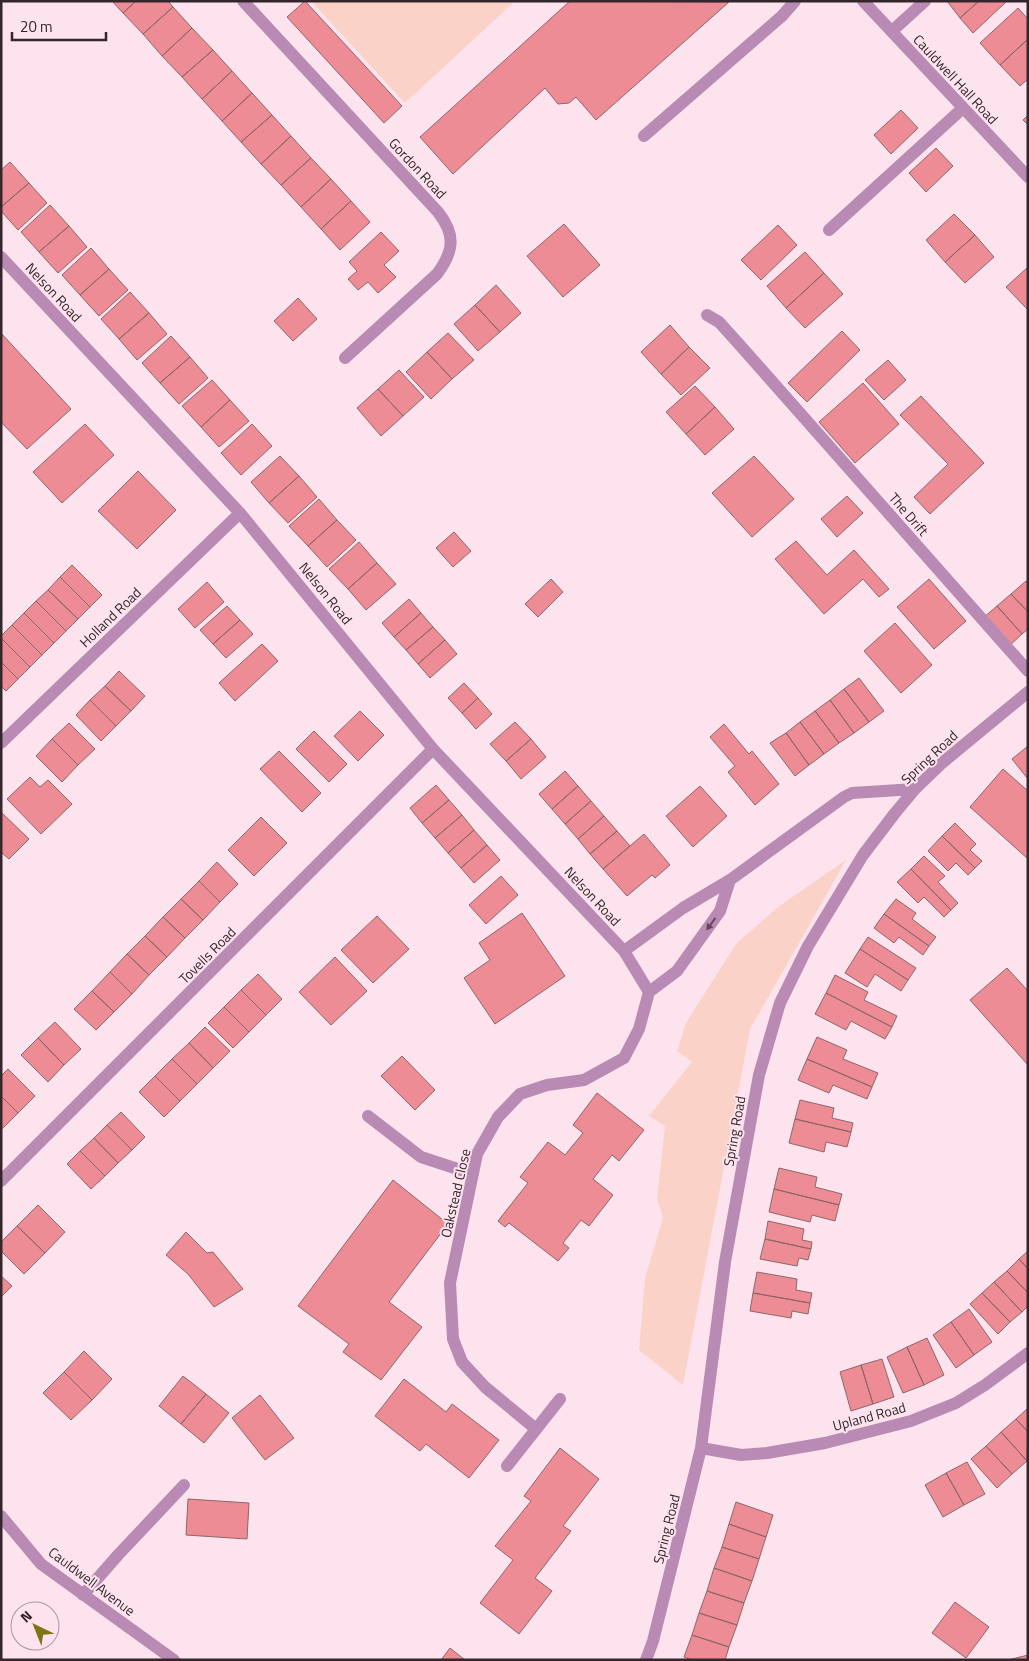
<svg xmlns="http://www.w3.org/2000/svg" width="1029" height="1661" font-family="'Titillium Web',sans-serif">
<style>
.green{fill:#fad2c7}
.building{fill:#ee8c96;stroke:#8d6669}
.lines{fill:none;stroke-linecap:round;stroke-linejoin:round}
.minor{stroke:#b98ab3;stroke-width:12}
.oneway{fill:#63495b}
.labels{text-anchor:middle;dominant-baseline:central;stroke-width:4;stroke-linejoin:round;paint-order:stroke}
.street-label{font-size:14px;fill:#35262c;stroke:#fce3ed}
</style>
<rect width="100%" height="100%" fill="#fce3ed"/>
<path class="green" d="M311,1H515L405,103Z
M846,860L750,1029L683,1385L639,1350L645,1278L663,1218L657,1199L665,1126L649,1116L692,1062L677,1051L686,1023L736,944L778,907Z"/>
<path class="building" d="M112,1H136L123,13Z
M136,1H168L173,7L143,34L123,13Z
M305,1L402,106L384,123L287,17Z
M570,1L729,2L596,120L576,97L569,103L558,104L545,88L453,174L420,137Z
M947,1H979L960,18Z
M979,1H1007L973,33L960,18Z
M173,7L192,28L162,56L143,34Z
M1018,8L1028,19V39L1000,65L980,43Z
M192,28L213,50L182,77L162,56Z
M1028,39V79L1020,86L1000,65Z
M213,50L232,71L202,99L182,77Z
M232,71L252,93L222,121L202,99Z
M252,93L272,115L241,142L222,121Z
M901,110L918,128L891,154L874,135Z
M272,115L291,136L261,164L241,142Z
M1028,115V125L1023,120Z
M291,136L311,158L281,185L261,164Z
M936,148L953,166L926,192L909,173Z
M311,158L331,179L301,207L281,185Z
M10,162L29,183L1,207V170Z
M331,179L351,201L321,229L301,207Z
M29,183L47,203L18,230L1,211V207Z
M351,201L370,222L340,250L321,229Z
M50,205L69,226L39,252L21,232Z
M954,214L975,235L945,262L926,240Z
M564,224L600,265L563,297L527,256Z
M778,225L797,245L761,280L741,260Z
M69,226L87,247L58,273L39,252Z
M381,232L399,251L384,265L396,277L378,293L368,282L358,290L348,279L357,271L349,262Z
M975,235L994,257L965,283L945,262Z
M91,248L109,269L80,295L62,275Z
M805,252L824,273L786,308L767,286Z
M1028,267V310L1006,287Z
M109,269L128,290L99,316L80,295Z
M824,273L843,294L805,328L786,308Z
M496,285L521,313L500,332L475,305Z
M130,292L149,313L119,339L101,319Z
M298,298L317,319L293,341L274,321Z
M475,305L500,332L478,351L454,324Z
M149,313L167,334L137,360L119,339Z
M670,325L689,347L661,374L641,352Z
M842,331L860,350L807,402L788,383Z
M1,333L71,409L27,449L1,422Z
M448,333L474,360L452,379L427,352Z
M171,336L190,357L160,383L142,363Z
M689,347L710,368L681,395L661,374Z
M427,352L452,379L431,399L406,372Z
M190,357L208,378L179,404L160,383Z
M888,360L906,380L884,400L865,380Z
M399,370L424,397L403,416L378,389Z
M212,380L230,400L201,427L182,406Z
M863,383L899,424L855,463L819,422Z
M695,386L715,407L686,434L666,412Z
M378,389L403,416L381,436L357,408Z
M921,396L984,463L930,514L914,497L948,464L900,415Z
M230,400L249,421L219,447L201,427Z
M715,407L734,429L705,455L686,434Z
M85,424L114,455L62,503L33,472Z
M252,424L272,446L241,475L221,453Z
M280,456L299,476L269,503L251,482Z
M754,456L794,499L752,537L712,493Z
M138,471L176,510L137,549L98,511Z
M299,476L317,497L288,523L269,503Z
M847,496L863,513L837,537L821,519Z
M319,499L337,520L308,546L289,526Z
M337,520L356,540L327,567L308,546Z
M454,532L471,551L453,567L436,548Z
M796,541L827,575L854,550L889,589L879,597L863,579L824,614L775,559Z
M359,542L377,563L348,589L329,569Z
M377,563L396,584L366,610L348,589Z
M72,565L102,595L90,607L60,577Z
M60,577L90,607L78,619L48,590Z
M551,579L563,592L538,617L525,604Z
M929,579L966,621L934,649L897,607Z
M1026,581L1028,584V612L1011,594Z
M207,582L224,602L195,628L178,609Z
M48,590L78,619L66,631L36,601Z
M1011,594L1028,612V629L1022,634L997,606Z
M409,599L421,613L394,637L382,623Z
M36,601L66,631L54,643L24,613Z
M227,606L240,620L213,644L200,630Z
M997,606L1022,634L1008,647L983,618Z
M24,613L54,643L42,655L12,625Z
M421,613L433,627L406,650L394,637Z
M240,620L253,634L226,658L213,644Z
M895,623L932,665L901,693L864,651Z
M12,625L42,655L30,667L1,638V636Z
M433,627L445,640L418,664L406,650Z
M1,638L30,667L18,679L1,662Z
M445,640L457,654L430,678L418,664Z
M262,644L278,661L235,701L219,683Z
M1,662L18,679L6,691L1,686Z
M119,671L145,696L131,711L105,686Z
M859,678L884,711L869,722L844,689Z
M464,683L478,698L462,713L448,698Z
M105,686L131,711L116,726L90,700Z
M844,689L869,722L854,733L830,700Z
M478,698L492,714L476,729L462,713Z
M90,700L116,726L101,741L76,715Z
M830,700L854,733L839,743L815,711Z
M360,711L384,735L358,761L334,736Z
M815,711L839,743L824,754L800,722Z
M515,722L531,739L506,761L490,744Z
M800,722L824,754L809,765L786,733Z
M69,723L95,749L78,765L52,739Z
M724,724L749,754L752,751L779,784L755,805L728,772L735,766L710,737Z
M314,731L347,764L329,782L296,749Z
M786,733L809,765L795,776L770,743Z
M52,739L78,765L62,782L36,756Z
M531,739L546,757L521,779L506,761Z
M1028,746V779L1012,759Z
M279,751L321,793L302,812L260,769Z
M1003,769L1028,791V859L970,807Z
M565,771L578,786L552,809L539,794Z
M30,777L40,787L48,780L72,804L41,834L7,799Z
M436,785L449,800L422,823L410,808Z
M578,786L591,801L565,824L552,809Z
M700,786L727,816L693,847L666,816Z
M449,800L462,815L435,838L422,823Z
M591,801L604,816L578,839L565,824Z
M1,812L29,839L9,859L1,852Z
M462,815L474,830L448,853L435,838Z
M604,816L617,831L590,854L578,839Z
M261,817L287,843L254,876L228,850Z
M955,823L976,844L970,850L982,861L975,868L942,836Z
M474,830L487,845L461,868L448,853Z
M617,831L630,846L603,869L590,854Z
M644,834L670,865L655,878L652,875L627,896L603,869Z
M942,836L975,868L968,875L956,863L948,871L928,851Z
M487,845L500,860L474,883L461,868Z
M924,856L945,876L938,882L958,903L951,910L911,869Z
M217,862L238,884L220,902L199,881Z
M911,869L951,910L944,917L924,897L918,903L897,882Z
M501,876L518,895L486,924L469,905Z
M199,881L220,902L203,920L181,899Z
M181,899L203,920L185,938L163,917Z
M896,899L916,913L912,919L936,937L929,946L884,914Z
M522,913L565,976L495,1024L464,978L490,960L479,943Z
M884,914L929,946L923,955L899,937L894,943L874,928Z
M377,916L409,949L373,983L341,950Z
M163,917L185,938L167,957L145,936Z
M145,936L167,957L149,975L127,954Z
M868,937L916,968L908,980L860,949Z
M860,949L908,980L901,991L875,974L867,987L845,973Z
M127,954L149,975L132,994L110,972Z
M335,957L367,991L331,1025L299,992Z
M1007,968L1028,991V1065L970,1000Z
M110,972L132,994L114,1012L92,991Z
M258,974L282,999L266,1015L241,990Z
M835,975L868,992L864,1000L897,1016L892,1027L826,993Z
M241,990L266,1015L249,1032L224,1007Z
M92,991L114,1012L96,1030L74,1009Z
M826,993L892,1027L885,1039L851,1021L846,1030L815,1014Z
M224,1007L249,1032L233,1048L208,1023Z
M55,1022L81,1049L64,1065L38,1038Z
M205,1027L230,1051L213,1068L189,1043Z
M817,1037L847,1050L843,1059L878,1073L872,1087L807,1059Z
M38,1038L64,1065L48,1082L21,1055Z
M189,1043L213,1068L197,1084L172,1059Z
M402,1056L435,1090L415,1110L381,1076Z
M172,1059L197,1084L180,1101L155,1076Z
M807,1059L872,1087L867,1099L833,1085L829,1093L798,1080Z
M8,1069L35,1096L18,1113L1,1096V1076Z
M155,1076L180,1101L164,1117L139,1092Z
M597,1093L644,1130L619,1161L612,1155L593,1179L613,1195L589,1226L581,1220L563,1243L569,1248L558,1261L509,1223L505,1227L498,1221L528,1183L520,1177L548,1142L565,1155L583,1133L573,1125Z
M1,1096L18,1113L1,1130Z
M800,1100L834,1108L832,1118L853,1123L851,1132L795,1119Z
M121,1112L145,1137L132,1150L107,1125Z
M795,1119L851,1132L847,1147L826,1142L824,1152L789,1143Z
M107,1125L132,1150L118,1163L94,1138Z
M94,1138L118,1163L105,1176L80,1151Z
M80,1151L105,1176L91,1189L67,1164Z
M779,1168L817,1177L815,1187L842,1194L839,1205L774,1189Z
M393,1180L448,1224L389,1302L422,1327L381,1380L343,1352L349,1344L298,1306Z
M774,1189L839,1205L835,1221L812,1215L810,1222L769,1212Z
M38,1205L65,1232L45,1253L17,1226Z
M768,1221L804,1229L802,1240L812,1242L811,1249L765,1239Z
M17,1226L45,1253L24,1274L1,1251V1242Z
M186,1232L207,1253L213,1252L243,1289L214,1307L188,1274L166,1255Z
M765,1239L811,1249L808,1260L799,1258L797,1266L760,1259Z
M1028,1251V1269L1019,1259Z
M1019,1259L1028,1269V1293L1007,1271Z
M1007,1271L1028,1293V1306L1022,1312L994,1282Z
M757,1272L797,1279L796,1290L812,1293L810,1303L753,1293Z
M1,1276L12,1286L1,1297Z
M994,1282L1022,1312L1010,1322L982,1293Z
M753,1293L810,1303L808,1314L792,1311L791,1318L750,1311Z
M982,1293L1010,1322L998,1334L970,1304Z
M969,1309L992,1342L974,1355L951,1322Z
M951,1322L974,1355L956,1368L933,1335Z
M927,1338L944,1375L924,1385L907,1347Z
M907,1347L924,1385L903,1393L887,1357Z
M84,1351L112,1379L92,1400L64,1372Z
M882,1359L894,1397L873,1404L861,1365Z
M861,1365L873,1404L851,1411L840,1372Z
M64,1372L92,1400L71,1420L43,1393Z
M183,1376L206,1394L181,1424L159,1406Z
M404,1379L446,1412L452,1404L499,1440L469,1478L426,1444L420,1451L375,1416Z
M206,1394L229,1413L204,1443L181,1424Z
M260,1395L294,1438L265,1460L232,1418Z
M1028,1408V1432L1016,1419Z
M1016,1419L1028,1432L1027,1461L1001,1432Z
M1001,1432L1027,1461L1012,1474L986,1446Z
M986,1446L1012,1474L997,1488L971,1459Z
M560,1448L599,1479L563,1526L571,1531L535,1578L552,1591L519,1634L480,1603L513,1560L495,1546L531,1501L524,1496Z
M967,1462L985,1494L964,1505L946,1473Z
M946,1473L964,1505L943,1517L925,1485Z
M188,1499L249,1503L247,1539L186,1535Z
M736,1502L773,1515L766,1537L729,1524Z
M729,1524L766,1537L759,1559L722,1547Z
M722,1547L759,1559L752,1581L714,1568Z
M714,1568L752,1581L744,1603L707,1591Z
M707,1591L744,1603L737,1625L699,1613Z
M955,1602L989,1627L966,1658L932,1633Z
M699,1613L737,1625L729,1647L692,1635Z
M692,1635L729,1647L725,1660H692L684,1657Z
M450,1648L465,1660H441Z
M1028,1655V1660H1008Z"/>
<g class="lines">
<path class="minor" d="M243,1L438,212C456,235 454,251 437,274L345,358
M863,1L1028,177
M892,31L925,1
M644,136L782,16L795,1
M829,230L963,108
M1,257L240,513L433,749L624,951L649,992
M707,315L719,322L738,343L1028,671
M1,743L240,513
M624,951L683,908L730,880L844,797L852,793L915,789
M649,992L677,971L720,911L730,880
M368,1116L421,1157L473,1174
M1,1181L433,749
M536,1429L485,1387L462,1362L453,1339L450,1283L477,1154L498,1117L520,1094L547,1085L584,1080L624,1058L639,1029L649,992
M701,1448L741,1455L767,1453L825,1443L911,1421L956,1403L985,1385L1028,1353
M507,1466L560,1399
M1,1516L41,1564L174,1660
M83,1595L118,1555L184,1485
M646,1660L653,1641L701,1448L725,1262L759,1075L780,1003L808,946L863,855L895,813L915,789L942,763L1028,692"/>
</g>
<defs><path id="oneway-solid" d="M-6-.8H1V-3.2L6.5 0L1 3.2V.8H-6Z" transform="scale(1.25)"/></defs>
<use class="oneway" href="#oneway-solid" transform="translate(711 924) rotate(126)"/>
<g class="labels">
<g class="street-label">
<text transform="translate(956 79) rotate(47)">Cauldwell Hall Road</text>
<text transform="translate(418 168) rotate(47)">Gordon Road</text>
<text transform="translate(54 292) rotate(47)">Nelson Road</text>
<text transform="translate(909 514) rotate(49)">The Drift</text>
<text transform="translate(326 593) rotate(51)">Nelson Road</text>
<text transform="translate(110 617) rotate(-44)">Holland Road</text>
<text transform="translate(929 757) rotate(-43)">Spring Road</text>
<text transform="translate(593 896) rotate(47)">Nelson Road</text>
<text transform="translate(207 955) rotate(-45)">Tovells Road</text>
<text transform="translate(734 1131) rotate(-80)">Spring Road</text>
<text transform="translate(455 1193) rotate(-77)">Oakstead Close</text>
<text transform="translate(869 1416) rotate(-15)">Upland Road</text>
<text transform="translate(666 1529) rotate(-76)">Spring Road</text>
<text transform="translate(92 1581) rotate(37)">Cauldwell Avenue</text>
</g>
</g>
<rect width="1029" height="1661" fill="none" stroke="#35262c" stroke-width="5"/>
<g transform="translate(35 1626) rotate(317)"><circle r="24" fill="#fce3ed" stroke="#ac97a0"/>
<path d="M0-4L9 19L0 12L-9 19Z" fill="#7f7314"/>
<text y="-8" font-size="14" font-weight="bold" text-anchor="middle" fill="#35262c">N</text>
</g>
<path d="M12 32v8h94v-8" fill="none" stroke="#35262c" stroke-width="2.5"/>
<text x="20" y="32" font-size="15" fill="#35262c" stroke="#fce3ed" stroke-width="4" paint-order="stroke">20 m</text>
</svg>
